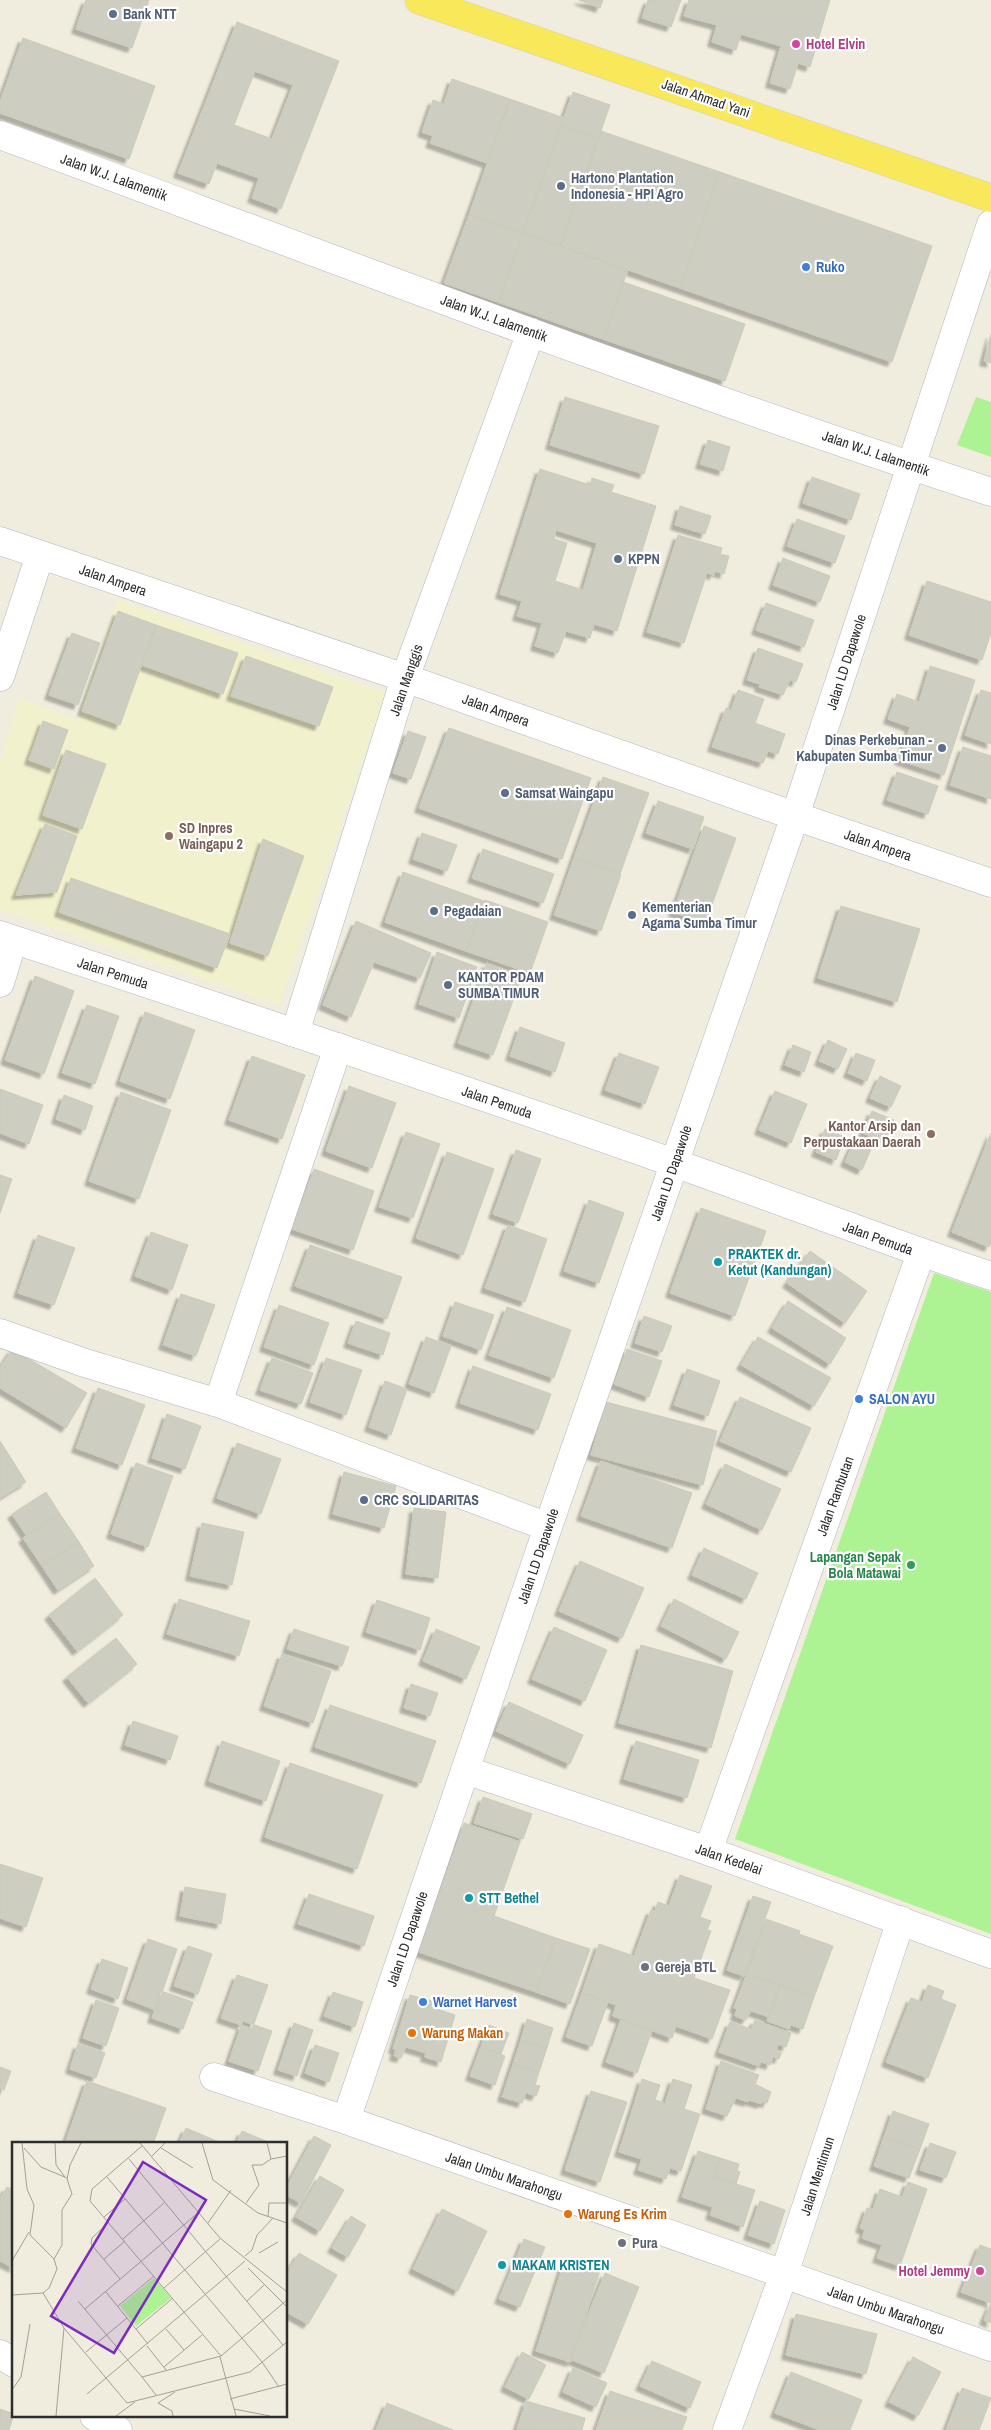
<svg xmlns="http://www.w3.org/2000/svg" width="991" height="2430" font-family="'Archivo Narrow',sans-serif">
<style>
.education{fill:#f2f1ce}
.pitch{fill:#adf293}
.building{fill:#cecdc1;stroke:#cccbb8;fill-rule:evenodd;filter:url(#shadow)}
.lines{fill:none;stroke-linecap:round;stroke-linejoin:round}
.minor-casing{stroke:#b4b3c2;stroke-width:29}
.tertiary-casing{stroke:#b4b3c2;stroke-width:29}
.trunk-casing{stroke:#d1d1d1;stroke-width:29}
.minor{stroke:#fff;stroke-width:28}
.tertiary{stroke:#fff;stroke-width:28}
.trunk{stroke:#f8e85a;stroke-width:28}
.service-dot{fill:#5c6f8a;stroke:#fff;stroke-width:2}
.hotel-dot{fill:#d1479c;stroke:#fff;stroke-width:2}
.shop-dot{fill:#3f7fe0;stroke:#fff;stroke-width:2}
.education-dot{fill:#8d6e63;stroke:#fff;stroke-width:2}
.culture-dot{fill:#0f9aa8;stroke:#fff;stroke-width:2}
.leisure-dot{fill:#2e9e5b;stroke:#fff;stroke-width:2}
.worship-dot{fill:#6b7280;stroke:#fff;stroke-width:2}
.food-dot{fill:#e8710a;stroke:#fff;stroke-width:2}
.labels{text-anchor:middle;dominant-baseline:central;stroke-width:4.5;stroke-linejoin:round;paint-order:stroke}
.service-label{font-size:14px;font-weight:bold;fill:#4e5e75;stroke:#fff;text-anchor:start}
.hotel-label{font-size:14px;font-weight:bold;fill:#b23c85;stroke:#fff;text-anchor:start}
.street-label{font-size:14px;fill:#2d2d2d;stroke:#fff}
.shop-label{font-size:14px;font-weight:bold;fill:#366cbe;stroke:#fff;text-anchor:start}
.education-label{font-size:14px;font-weight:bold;fill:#785e54;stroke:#fff;text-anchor:start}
.culture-label{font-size:14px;font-weight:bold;fill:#0d838f;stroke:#fff;text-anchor:start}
.leisure-label{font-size:14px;font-weight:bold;fill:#27864d;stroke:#fff;text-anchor:end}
.worship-label{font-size:14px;font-weight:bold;fill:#5b616d;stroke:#fff;text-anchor:start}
.food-label{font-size:14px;font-weight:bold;fill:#c56008;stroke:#fff;text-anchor:start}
.inset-road{fill:none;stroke:#a2a098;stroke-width:1}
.view{fill:#7b2cbf;fill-opacity:0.15;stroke:#7b2cbf;stroke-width:2.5}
.inset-edge{fill:none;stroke:#2d2d2d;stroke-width:2.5}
</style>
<defs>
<filter id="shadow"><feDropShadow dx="-4.5" dy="4.5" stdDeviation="1" flood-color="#0004"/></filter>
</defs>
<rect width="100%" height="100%" fill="#f0eddf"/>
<path class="education" d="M118,599L386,693L279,1005L0,910V762L19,697L77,720Z"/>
<path class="pitch" d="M976,397L991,402V457L957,445Z
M934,1273L991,1292V1934L735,1839Z"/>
<path class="building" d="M86,0H149L132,48L76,29Z
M579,0H603L600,8Z
M648,0H681L671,27L642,18Z
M689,0H830L810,67L798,63L790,89L770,83L781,46L741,34L736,50L712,42L717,25L684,16Z
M237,22L339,61L281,209L252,198L259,178L217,163L209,184L178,173ZM255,71L293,85L272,139L234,125Z
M23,38L155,86L129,159L0,113V102Z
M452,79L510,99L487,163L430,143L433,136L422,132L433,100L444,104Z
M573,92L610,105L598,139L561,125Z
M510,99L564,118L523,233L469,215Z
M561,125L598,139L560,246L523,233Z
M601,131L720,172L680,288L560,246Z
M720,172L932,246L892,362L680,288Z
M469,215L523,233L498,302L444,283Z
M523,233L628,270L603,339L498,302Z
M623,282L745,324L725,381L603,339Z
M991,334V363L984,361Z
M565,397L659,426L644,474L550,445Z
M708,440L730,447L723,471L700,464Z
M540,469L590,485L592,478L614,485L611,492L656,506L617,631L594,624L590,638L566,631L558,653L535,646L542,623L517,616L522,601L500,594ZM556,530L597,543L583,590L555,581L567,543L554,539Z
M812,477L860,494L851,520L803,503Z
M680,506L711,516L705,534L675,525Z
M797,519L845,536L835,563L787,546Z
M678,535L722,548L720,554L729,556L724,574L715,571L714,575L707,573L684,643L647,632Z
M783,558L830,576L820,602L773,585Z
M927,581L991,602V633L982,660L909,635Z
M766,603L814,620L804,647L756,630Z
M118,611L156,625L120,725L82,711Z
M156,625L238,653L223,694L142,665Z
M72,633L100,643L78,705L49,695Z
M758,648L803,664L796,682L790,680L783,695L759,687L760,684L747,680Z
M246,656L333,687L319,726L231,696Z
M930,666L975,680L944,775L899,760L910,727L888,719L897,694L919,702Z
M738,690L764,699L755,723L785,734L778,754L768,751L763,763L712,747L726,708L731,710Z
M981,690L991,693V744L965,735Z
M43,721L68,730L54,769L29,760Z
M449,728L591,778L562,859L419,808Z
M408,731L426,737L411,779L393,773Z
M963,747L991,756V799L950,785Z
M66,750L106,764L82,829L43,815Z
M897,772L938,786L928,814L887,800Z
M603,777L649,793L620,874L574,858Z
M658,801L704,817L693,849L646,833Z
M45,824L77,836L57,892L16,895Z
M704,826L736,838L705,924L673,912Z
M422,833L457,845L447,871L413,859Z
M263,839L304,856L268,956L230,943Z
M483,849L554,874L543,903L472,878Z
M574,858L621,875L601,931L554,915Z
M403,872L484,901L466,951L385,922Z
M71,878L230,934L217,968L59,912Z
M485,900L548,922L530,973L466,951Z
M841,906L920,929L897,1002L818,978Z
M356,921L431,953L420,978L374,962L351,1017L323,1005Z
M437,952L477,967L459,1018L419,1004Z
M487,963L522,976L493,1055L458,1043Z
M35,976L74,991L44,1074L5,1060Z
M87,1005L119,1016L95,1084L62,1073Z
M145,1012L195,1030L170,1099L120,1081Z
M520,1027L565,1043L555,1072L510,1056Z
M828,1040L847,1049L838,1069L819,1061Z
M793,1045L811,1052L804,1072L785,1065Z
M619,1053L659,1067L645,1104L605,1090Z
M856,1053L875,1060L867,1081L848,1073Z
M252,1056L305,1075L282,1139L229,1120Z
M880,1076L901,1086L891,1107L870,1098Z
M349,1086L396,1103L372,1168L326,1151Z
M0,1089L43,1105L29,1144L0,1133Z
M775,1091L807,1104L791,1143L759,1130Z
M121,1092L171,1110L139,1199L89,1181Z
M64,1095L93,1106L85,1130L56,1119Z
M872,1111L894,1120L885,1142L863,1133Z
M825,1129L845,1137L836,1160L816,1152Z
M406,1132L440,1144L413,1218L379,1207Z
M991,1133V1242L989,1247L952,1232Z
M854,1142L871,1149L862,1170L845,1162Z
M516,1150L541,1159L518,1223L493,1214Z
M447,1152L494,1169L463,1255L416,1238Z
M314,1169L374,1191L353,1250L292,1229Z
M0,1175L12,1179L0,1213Z
M589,1200L624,1213L599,1283L564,1271Z
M701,1208L766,1231L735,1316L670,1293Z
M508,1225L547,1239L525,1302L485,1288Z
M151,1232L188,1245L172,1290L135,1276Z
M38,1235L75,1248L54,1305L18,1293Z
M310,1245L402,1277L387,1319L295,1286Z
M810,1251L867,1291L845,1323L787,1283Z
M181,1294L215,1305L196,1356L163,1345Z
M788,1301L846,1338L830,1364L772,1328Z
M455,1302L494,1315L481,1350L443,1336Z
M279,1305L329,1323L314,1365L264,1347Z
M507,1307L571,1330L554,1378L489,1355Z
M644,1316L672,1326L662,1352L635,1343Z
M356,1321L390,1333L383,1355L348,1343Z
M426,1337L451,1346L434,1393L409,1384Z
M758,1337L831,1378L814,1406L741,1365Z
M12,1349L87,1393L66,1428L0,1388V1368Z
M627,1349L662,1361L649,1397L614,1384Z
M272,1358L313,1373L301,1404L260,1390Z
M326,1358L362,1370L346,1415L310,1402Z
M473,1366L551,1394L538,1430L460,1403Z
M687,1369L720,1381L708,1416L674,1405Z
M385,1381L407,1389L391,1435L369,1427Z
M98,1388L145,1405L122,1465L76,1448Z
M740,1397L811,1428L791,1472L720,1441Z
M606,1402L717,1431L703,1485L591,1455Z
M167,1414L201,1426L185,1469L152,1458Z
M0,1441L26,1482L0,1498Z
M237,1443L281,1459L261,1514L217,1498Z
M601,1461L692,1493L672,1548L581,1516Z
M136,1463L173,1476L148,1547L111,1534Z
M725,1464L781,1489L762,1530L706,1504Z
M344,1472L396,1486L384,1528L333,1514Z
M46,1492L60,1514L26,1535L12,1514Z
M414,1508L446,1512L438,1578L406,1574Z
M60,1514L79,1542L42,1566L23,1538Z
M202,1523L244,1532L232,1585L190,1576Z
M79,1542L94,1566L58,1590L42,1566Z
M704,1548L758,1573L746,1599L692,1575Z
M580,1561L644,1588L622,1638L559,1611Z
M95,1578L123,1615L77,1651L49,1615Z
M179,1599L250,1621L239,1656L167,1634Z
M674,1599L739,1632L726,1659L661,1626Z
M377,1600L430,1618L420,1650L366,1632Z
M554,1627L607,1650L585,1701L532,1679Z
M294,1629L349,1647L342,1666L287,1649Z
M436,1629L480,1647L466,1679L423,1661Z
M116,1638L137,1664L88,1703L67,1677Z
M641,1645L733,1671L711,1748L619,1723Z
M282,1654L331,1671L313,1723L264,1706Z
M411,1684L438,1693L430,1716L404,1708Z
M509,1702L583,1735L570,1764L496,1731Z
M330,1705L436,1741L421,1783L315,1747Z
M133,1721L178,1736L170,1760L125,1745Z
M222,1741L280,1761L266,1801L209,1781Z
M636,1741L699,1760L687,1798L624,1779Z
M290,1763L383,1795L357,1869L265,1837Z
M483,1797L532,1814L523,1839L474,1823Z
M464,1823L520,1842L494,1916L556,1938L536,1992L419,1952Z
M0,1864L43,1878L26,1927L0,1918Z
M680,1875L712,1886L700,1917L711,1921L707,1930L711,1931L694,1978L730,1990L712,2039L676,2026L672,2038L613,2016L616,2005L582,1993L599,1944L634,1956L651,1910L655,1911L658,1902L669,1906Z
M185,1887L226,1894L221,1924L180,1916Z
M309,1894L374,1916L364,1946L298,1924Z
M753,1896L771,1902L744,1976L727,1970Z
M766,1919L800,1931L799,1934L833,1946L814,1997L747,1973Z
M556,1938L590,1949L570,2004L536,1992Z
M148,1939L177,1949L156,2010L127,1999Z
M188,1946L212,1954L198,1994L174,1986Z
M102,1959L128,1968L118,1999L91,1989Z
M747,1973L780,1985L769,2017L751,2011L746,2020L735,2016L737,2009L734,2008Z
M237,1975L268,1985L252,2029L221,2018Z
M780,1985L814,1997L803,2029L791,2025L789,2029L767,2021Z
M928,1985L944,1991L941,1999L956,2005L928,2078L886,2062L911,1998L922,2002Z
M161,1991L193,2002L183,2029L152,2018Z
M333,1992L363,2002L355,2027L324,2016Z
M582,1993L608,2002L592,2046L566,2037Z
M410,1995L432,2001L431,2007L455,2015L441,2062L425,2057L426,2053L406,2047L401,2058L394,2056L396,2049H393Z
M96,2000L119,2008L106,2046L83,2038Z
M527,2019L553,2028L547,2048L521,2040Z
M621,2019L652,2031L637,2073L606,2062Z
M755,2020L791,2033L786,2047L778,2044L776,2051L781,2053L779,2059L773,2057L770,2065L761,2062L759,2066L719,2052L730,2022L751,2029Z
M243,2021L272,2031L258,2071L229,2061Z
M294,2023L313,2030L297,2076L278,2070Z
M489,2025L509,2033L501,2054L481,2047Z
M521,2040L547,2048L539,2072L513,2064Z
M78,2044L105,2053L96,2078L70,2069Z
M315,2045L339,2053L329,2082L305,2073Z
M481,2047L505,2056L495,2085L470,2076Z
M721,2061L759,2075L755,2084L771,2092L767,2103L762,2102L761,2104L749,2100L748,2102L736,2098L727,2116L706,2109Z
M513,2064L539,2072L535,2085L540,2086L536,2096L526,2093L522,2103L502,2097Z
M0,2067L11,2071L4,2090L0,2088Z
M642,2079L660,2085L655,2100L665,2103L673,2079L692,2085L684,2109L700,2114L681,2171L670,2168L666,2179L638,2170L642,2159L619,2152Z
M87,2081L166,2108L153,2144H65Z
M591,2091L627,2102L600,2182L565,2170Z
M893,2111L929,2124L920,2149L884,2137Z
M186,2128L224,2144H179Z
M242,2131L273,2144H236Z
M314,2136L331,2145L301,2203L286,2195V2188Z
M884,2137L920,2149L909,2178L874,2166Z
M930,2143L956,2152L946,2178L920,2170Z
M698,2151L720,2158L714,2177L755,2190L743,2227L710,2215L713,2207L682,2197Z
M720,2158L739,2164L737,2171L740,2172L736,2184L714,2177Z
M320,2176L344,2190L320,2231L296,2217Z
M908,2182L927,2189L900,2266L877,2258L882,2245L862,2238L865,2230L860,2228L867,2208L873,2209L880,2189L902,2197Z
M7,2187L14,2190V2268L0,2261V2199Z
M760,2201L785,2210L774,2244L748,2235Z
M442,2209L487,2231L458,2291L413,2269Z
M351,2216L366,2225L348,2257L332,2248Z
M524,2239L545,2247L520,2307L499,2299Z
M980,2245L991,2249V2323L984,2320L991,2303L961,2292Z
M299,2253L337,2275L308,2324L286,2312V2275Z
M565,2259L600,2270L571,2362L536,2351Z
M605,2273L639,2287L604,2373L570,2359Z
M796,2314L877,2334L866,2374L786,2355Z
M522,2352L546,2365L529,2399L505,2387Z
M913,2357L941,2372L918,2416L889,2402Z
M652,2361L701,2382L690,2408L640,2386Z
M573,2368L607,2383L596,2407L563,2392Z
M791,2372L862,2400L850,2430H820L775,2413Z
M962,2388L991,2398L979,2430H946Z
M610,2391L687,2417L682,2430H596Z
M526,2401L585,2418L582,2430L517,2429Z
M387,2403L453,2430H376Z
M0,2409L14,2414L9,2430H0Z"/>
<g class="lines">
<defs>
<path id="minor" d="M0,135C329,257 657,384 991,492
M0,541L405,678L795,816L991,883
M0,677L40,555
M0,983L13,940
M295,1033L405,678L531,332
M0,1333L85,1363L218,1403L548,1527
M218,1403L338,1047
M465,1770L708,1851L991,1954
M708,1851L921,1253
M214,2077L346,2120L991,2347
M346,2120L548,1527L795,816L991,224
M727,2430L784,2274L901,1920"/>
<path id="tertiary" d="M0,935C225,1009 450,1084 674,1163C780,1200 884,1241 991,1276
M0,2354L14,2363
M94,2416L118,2430"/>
<path id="trunk" d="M419,0L991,198"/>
</defs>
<use href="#minor" class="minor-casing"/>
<use href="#tertiary" class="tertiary-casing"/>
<use href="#trunk" class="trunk-casing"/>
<use href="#minor" class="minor"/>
<use href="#tertiary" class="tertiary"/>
<use href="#trunk" class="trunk"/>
</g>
<g class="service-dot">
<circle cx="113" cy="14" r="5"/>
<circle cx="561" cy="186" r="5"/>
<circle cx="618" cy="559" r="5"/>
<circle cx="942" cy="748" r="5"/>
<circle cx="505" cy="793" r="5"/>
<circle cx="434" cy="911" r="5"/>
<circle cx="632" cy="915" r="5"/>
<circle cx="448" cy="985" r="5"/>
<circle cx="364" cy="1500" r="5"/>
</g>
<g class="hotel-dot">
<circle cx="796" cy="44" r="5"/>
<circle cx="980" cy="2271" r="5"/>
</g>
<g class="shop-dot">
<circle cx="806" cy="267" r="5"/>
<circle cx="859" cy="1399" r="5"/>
<circle cx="423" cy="2002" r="5"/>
</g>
<g class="education-dot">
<circle cx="169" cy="836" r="5"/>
<circle cx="931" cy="1134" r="5"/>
</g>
<g class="culture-dot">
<circle cx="718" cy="1262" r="5"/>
<circle cx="469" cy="1898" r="5"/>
<circle cx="502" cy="2265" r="5"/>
</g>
<circle class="leisure-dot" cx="911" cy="1565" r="5"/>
<g class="worship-dot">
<circle cx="645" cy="1967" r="5"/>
<circle cx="622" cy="2243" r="5"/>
</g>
<g class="food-dot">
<circle cx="412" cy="2033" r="5"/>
<circle cx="568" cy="2214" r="5"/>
</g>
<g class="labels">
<g class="service-label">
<text x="123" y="14">Bank NTT</text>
<text x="571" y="178">Hartono Plantation<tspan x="571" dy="16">Indonesia - HPI Agro</tspan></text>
<text x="628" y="559">KPPN</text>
<text x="932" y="740" text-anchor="end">Dinas Perkebunan -<tspan x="932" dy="16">Kabupaten Sumba Timur</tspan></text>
<text x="515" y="793">Samsat Waingapu</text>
<text x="642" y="907">Kementerian<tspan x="642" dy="16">Agama Sumba Timur</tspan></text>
<text x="444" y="911">Pegadaian</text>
<text x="458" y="977">KANTOR PDAM<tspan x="458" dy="16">SUMBA TIMUR</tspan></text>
<text x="374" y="1500">CRC SOLIDARITAS</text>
</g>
<g class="hotel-label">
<text x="806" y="44">Hotel Elvin</text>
<text x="970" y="2271" text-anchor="end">Hotel Jemmy</text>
</g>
<g class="street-label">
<text transform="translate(706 98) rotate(19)">Jalan Ahmad Yani</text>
<text transform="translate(114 177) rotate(20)">Jalan W.J. Lalamentik</text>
<text transform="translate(494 318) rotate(20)">Jalan W.J. Lalamentik</text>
<text transform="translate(876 453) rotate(19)">Jalan W.J. Lalamentik</text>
<text transform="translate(113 580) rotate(19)">Jalan Ampera</text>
<text transform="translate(846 662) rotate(-72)">Jalan LD Dapawole</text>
<text transform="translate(406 680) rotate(-71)">Jalan Manggis</text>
<text transform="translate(496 710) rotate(20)">Jalan Ampera</text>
<text transform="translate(878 845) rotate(19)">Jalan Ampera</text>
<text transform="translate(113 973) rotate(18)">Jalan Pemuda</text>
<text transform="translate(497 1102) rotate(19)">Jalan Pemuda</text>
<text transform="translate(671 1173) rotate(-71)">Jalan LD Dapawole</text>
<text transform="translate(878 1238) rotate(20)">Jalan Pemuda</text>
<text transform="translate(835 1496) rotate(-70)">Jalan Rambutan</text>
<text transform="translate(538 1556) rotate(-71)">Jalan LD Dapawole</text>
<text transform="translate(729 1859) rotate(19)">Jalan Kedelai</text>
<text transform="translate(407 1939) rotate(-71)">Jalan LD Dapawole</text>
<text transform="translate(504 2176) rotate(19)">Jalan Umbu Marahongu</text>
<text transform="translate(817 2176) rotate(-72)">Jalan Mentimun</text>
<text transform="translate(886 2310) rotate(19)">Jalan Umbu Marahongu</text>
</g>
<g class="shop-label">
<text x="816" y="267">Ruko</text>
<text x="869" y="1399">SALON AYU</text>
<text x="433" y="2002">Warnet Harvest</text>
</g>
<g class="education-label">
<text x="179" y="828">SD Inpres<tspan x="179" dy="16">Waingapu 2</tspan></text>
<text x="921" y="1126" text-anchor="end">Kantor Arsip dan<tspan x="921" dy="16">Perpustakaan Daerah</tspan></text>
</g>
<g class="culture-label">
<text x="728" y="1254">PRAKTEK dr.<tspan x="728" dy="16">Ketut (Kandungan)</tspan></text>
<text x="479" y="1898">STT Bethel</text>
<text x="512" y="2265">MAKAM KRISTEN</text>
</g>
<g class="leisure-label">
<text x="901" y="1557">Lapangan Sepak<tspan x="901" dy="16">Bola Matawai</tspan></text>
</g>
<g class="worship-label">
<text x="655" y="1967">Gereja BTL</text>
<text x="632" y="2243">Pura</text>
</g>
<g class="food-label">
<text x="422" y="2033">Warung Makan</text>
<text x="578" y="2214">Warung Es Krim</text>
</g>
</g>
<g transform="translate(12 2142)">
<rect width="275" height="275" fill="#f0eddf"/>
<path d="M142,136L159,156L124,184L108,164Z" fill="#adf293"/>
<path class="inset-road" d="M43,1L44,23L53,35M128,1L208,96L275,150M190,1L201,38L246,71L275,81M130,4L80,47L78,59L209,214M12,6L29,25L55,36M149,6L181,26M140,14L153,1M117,17L271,203M259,17L275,14M95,35L250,220L267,245M234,61L247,43L240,23H250L259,17L255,1M92,75L113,57M256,75L257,61H275M97,80L80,96L79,102L108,137M196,81L219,48M111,97L152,61M247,111L266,100M233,114L240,108L245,93L261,76M42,117L50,103V68L60,52L55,37L58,23L69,1M92,117L113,99M0,119L17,90M236,126L275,165M152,146L208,97M94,150L136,202M31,151L52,186L115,261L238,230L275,200M0,153L31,151L37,146L45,127L42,117L18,93L22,63L15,47L10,1M66,159L130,235L209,214L275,158M235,159L252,143M106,164L142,134M73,167L186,71M124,187L161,156M154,187L172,208M135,204L154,228M74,210L115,176M208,215L224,274M152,225L190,193M130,235L144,253M0,248L9,235L18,182M75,252L233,119M218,257L275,242M222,267L258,274M44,274L52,186M104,274L123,260M161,274L160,269L146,261L163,250"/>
<path class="view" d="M131,20L194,58L102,211L39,174Z"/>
<rect width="275" height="275" class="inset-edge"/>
</g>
</svg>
